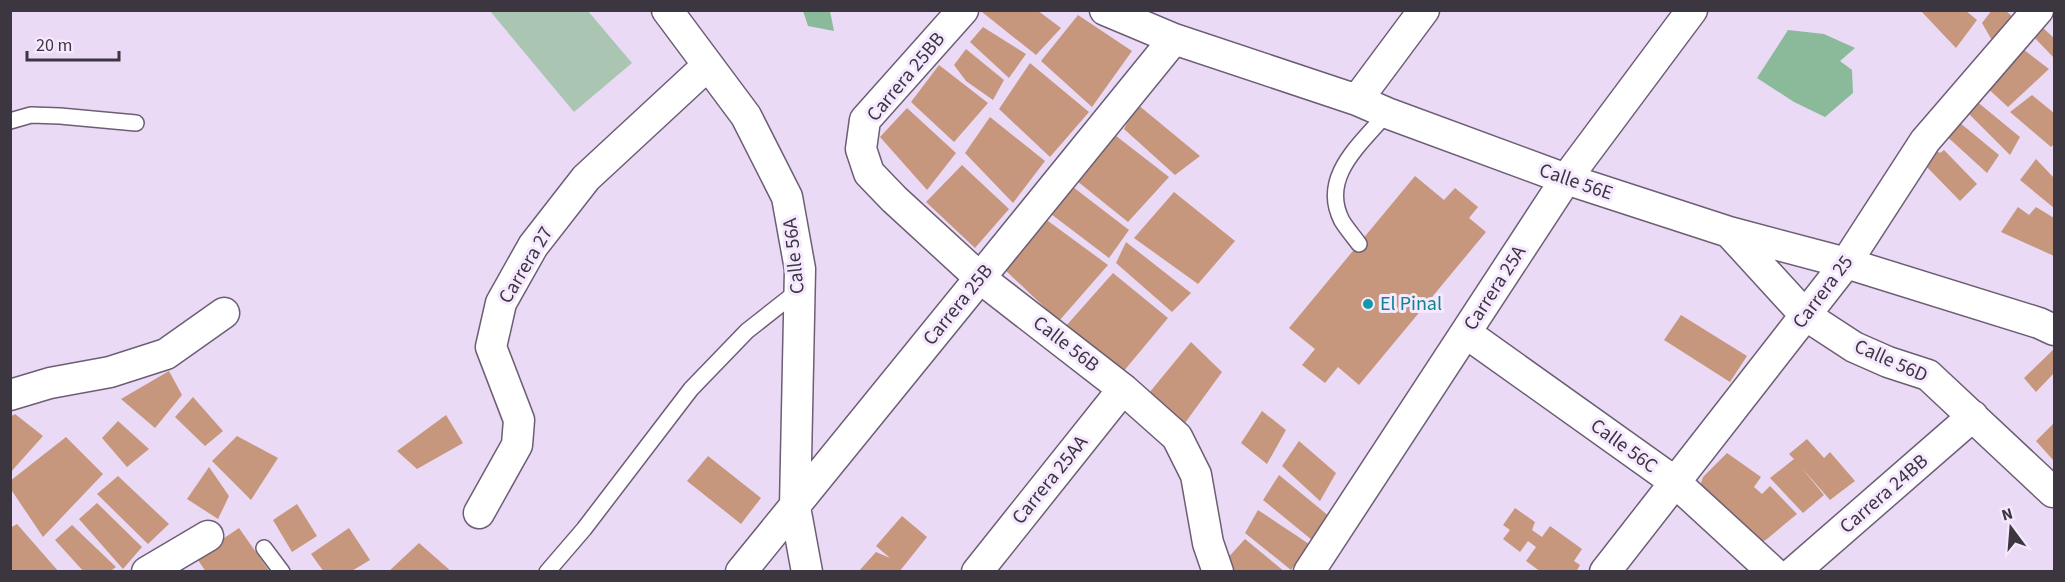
<svg xmlns="http://www.w3.org/2000/svg" width="2065" height="582" font-family="'Source Sans 3',sans-serif">
<style>
.green{fill:#aac6b2}
.forest{fill:#8aba9a}
.building{fill:#c6977c}
.lines{fill:none;stroke-linecap:round;stroke-linejoin:round}
.service-casing{stroke:#6c5e75;stroke-width:18}
.minor-casing{stroke:#6c5e75;stroke-width:33}
.service{stroke:#fff;stroke-width:15}
.minor{stroke:#fff;stroke-width:30}
.culture-dot{fill:#0f9aa8;stroke:#f6e9ff;stroke-width:2}
.labels{text-anchor:middle;dominant-baseline:central;stroke-width:6;stroke-linejoin:round;paint-order:stroke}
.street-label{font-size:20px;fill:#3c3640;stroke:#f6e9ff}
.culture-label{font-size:20px;fill:#0d838f;stroke:#f6e9ff;text-anchor:start}
</style>
<rect width="100%" height="100%" fill="#ebdaf5"/>
<path class="green" d="M490,11H588L632,63L574,112Z"/>
<path class="forest" d="M803,11H830L834,31L808,26Z
M1788,30L1824,34L1855,48L1840,61L1852,70L1853,93L1825,117L1794,102L1757,78Z"/>
<path class="building" d="M984,10H1037L1061,28L1036,55L982,12Z
M1920,10H1965L1977,20L1956,48Z
M1992,10H2005L2014,18L1993,42L1982,23Z
M1078,15L1132,51L1092,107L1041,61Z
M2041,26L2054,38V58L2032,35Z
M983,27L1026,54L1009,78L970,42Z
M2019,46L2049,69L2008,107L1984,85Z
M966,49L1004,80L993,100L966,81L954,65Z
M1030,63L1089,112L1050,157L999,109Z
M939,65L988,103L954,142L911,102Z
M2032,95L2054,113V144L2051,147L2010,112Z
M1975,100L2020,137L2010,155L1968,113Z
M1137,104L1200,156L1175,175L1124,129Z
M907,108L956,153L927,190L880,137Z
M990,117L1045,161L1013,203L965,153Z
M1954,118L1999,155L1987,173L1942,132Z
M1111,132L1169,177L1128,222L1077,181Z
M1933,148L1940,153L1944,150L1977,184L1960,201L1921,161Z
M2036,159L2054,178V208L2020,180Z
M962,165L1009,209L975,248L926,202Z
M1415,176L1444,200L1455,188L1478,207L1469,218L1486,232L1359,385L1338,367L1325,383L1302,365L1315,349L1289,328Z
M1073,187L1129,230L1109,258L1051,214Z
M1174,192L1235,241L1198,284L1134,238Z
M2018,207L2029,215L2036,207L2054,218V256L2001,232Z
M1044,218L1108,265L1059,321L1003,268Z
M1126,242L1191,293L1172,312L1116,263Z
M1113,273L1168,318L1123,372L1065,327Z
M1681,315L1747,356L1730,382L1664,340Z
M1191,342L1222,372L1185,423L1149,393Z
M2054,349V373L2036,392L2024,378Z
M169,371L182,395L155,428L121,399Z
M193,397L223,431L205,446L175,417Z
M1262,411L1286,430L1267,464L1241,443Z
M15,414L43,436L10,473V417Z
M446,415L463,443L417,469L397,451Z
M118,421L149,449L127,467L102,438Z
M2054,423V461L2036,441Z
M237,436L278,458L251,500L212,461Z
M66,437L103,474L43,537L10,488V481Z
M1807,439L1824,458L1830,452L1855,481L1830,500L1801,467L1824,495L1803,513L1770,478L1794,459L1789,454Z
M1299,441L1336,473L1320,501L1282,466Z
M1727,453L1761,477L1754,487L1762,494L1770,486L1797,514L1767,539L1755,546L1699,489L1703,477Z
M708,456L761,498L741,524L687,481Z
M209,467L229,496L218,519L187,499Z
M1279,475L1330,517L1312,540L1263,500Z
M118,476L169,524L148,544L97,494Z
M97,503L142,547L123,569L79,519Z
M297,504L317,536L292,552L273,520Z
M1515,508L1535,522L1532,530L1542,537L1550,526L1582,549L1574,561L1580,565L1576,572H1541L1526,561L1536,547L1528,541L1520,552L1503,539L1510,530L1503,525Z
M1258,510L1309,544L1291,570L1245,533Z
M902,516L927,537L899,572H858L876,552L890,558L876,546Z
M17,524L59,572H10V528Z
M72,525L116,567L109,572H84L55,540Z
M239,528L270,572H206L196,557Z
M349,528L370,560L350,572H324L311,554Z
M1245,539L1285,572H1233L1225,561Z
M419,543L452,572H388Z"/>
<g class="lines">
<defs>
<path id="service" d="M10,121L31,115L60,116L136,123
M1359,244C1354,237 1347,229 1342,221C1319,177 1361,144 1387,113
M264,548L282,572
M547,572L584,529L691,389L747,331L799,290"/>
<path id="minor" d="M667,10L746,116L787,197L800,269L795,507L807,572
M963,10L865,120L861,149L869,173L894,199L980,278L1123,389L1177,437L1196,475L1208,543L1218,572
M1105,10L1174,39L1357,100L1387,113L1566,179L1729,232L1846,263L2039,323L2054,330
M1357,100L1424,10
M1729,232L1805,315L1854,347L1888,362L1928,375L2053,492
M1466,333L1675,482L1773,572
M10,395L50,383L110,372L166,354L224,313
M479,513L517,445L519,420L491,347L501,303L533,246L586,178L708,65
M147,572L208,536
M741,572L1174,39
M977,572L1123,389
M1309,572L1566,179L1692,10
M1605,572L1846,263L1925,141L2038,10
M1794,572L1973,416"/>
</defs>
<use href="#service" class="service-casing"/>
<use href="#minor" class="minor-casing"/>
<use href="#service" class="service"/>
<use href="#minor" class="minor"/>
</g>
<circle class="culture-dot" cx="1368" cy="304" r="6"/>
<g class="labels">
<g class="street-label">
<text transform="translate(906 77) rotate(-50)">Carrera 25BB</text>
<text transform="translate(1576 182) rotate(19)">Calle 56E</text>
<text transform="translate(794 256) rotate(-96)">Calle 56A</text>
<text transform="translate(526 265) rotate(-59)">Carrera 27</text>
<text transform="translate(1495 288) rotate(-57)">Carrera 25A</text>
<text transform="translate(1823 292) rotate(-53)">Carrera 25</text>
<text transform="translate(958 305) rotate(-51)">Carrera 25B</text>
<text transform="translate(1066 344) rotate(38)">Calle 56B</text>
<text transform="translate(1891 361) rotate(24)">Calle 56D</text>
<text transform="translate(1624 446) rotate(36)">Calle 56C</text>
<text transform="translate(1050 480) rotate(-51)">Carrera 25AA</text>
<text transform="translate(1884 494) rotate(-41)">Carrera 24BB</text>
</g>
<g class="culture-label">
<text x="1380" y="304">El Pinal</text>
</g>
</g>
<rect width="2065" height="582" fill="none" stroke="#3c3640" stroke-width="24"/>
<g transform="translate(2011 528) rotate(344)" stroke="#f6e9ff" stroke-width="4.5" paint-order="stroke">
<path d="M0-4.5L10 22L0 15L-10 22Z" fill="#3c3640"/>
<text y="-9" font-size="16" font-weight="bold" text-anchor="middle" fill="#3c3640">N</text>
</g>
<path d="M27 51v9h92v-9" fill="none" stroke="#3c3640" stroke-width="3"/>
<text x="36" y="51" font-size="18" fill="#3c3640" stroke="#f6e9ff" stroke-width="4.5" paint-order="stroke">20 m</text>
</svg>
